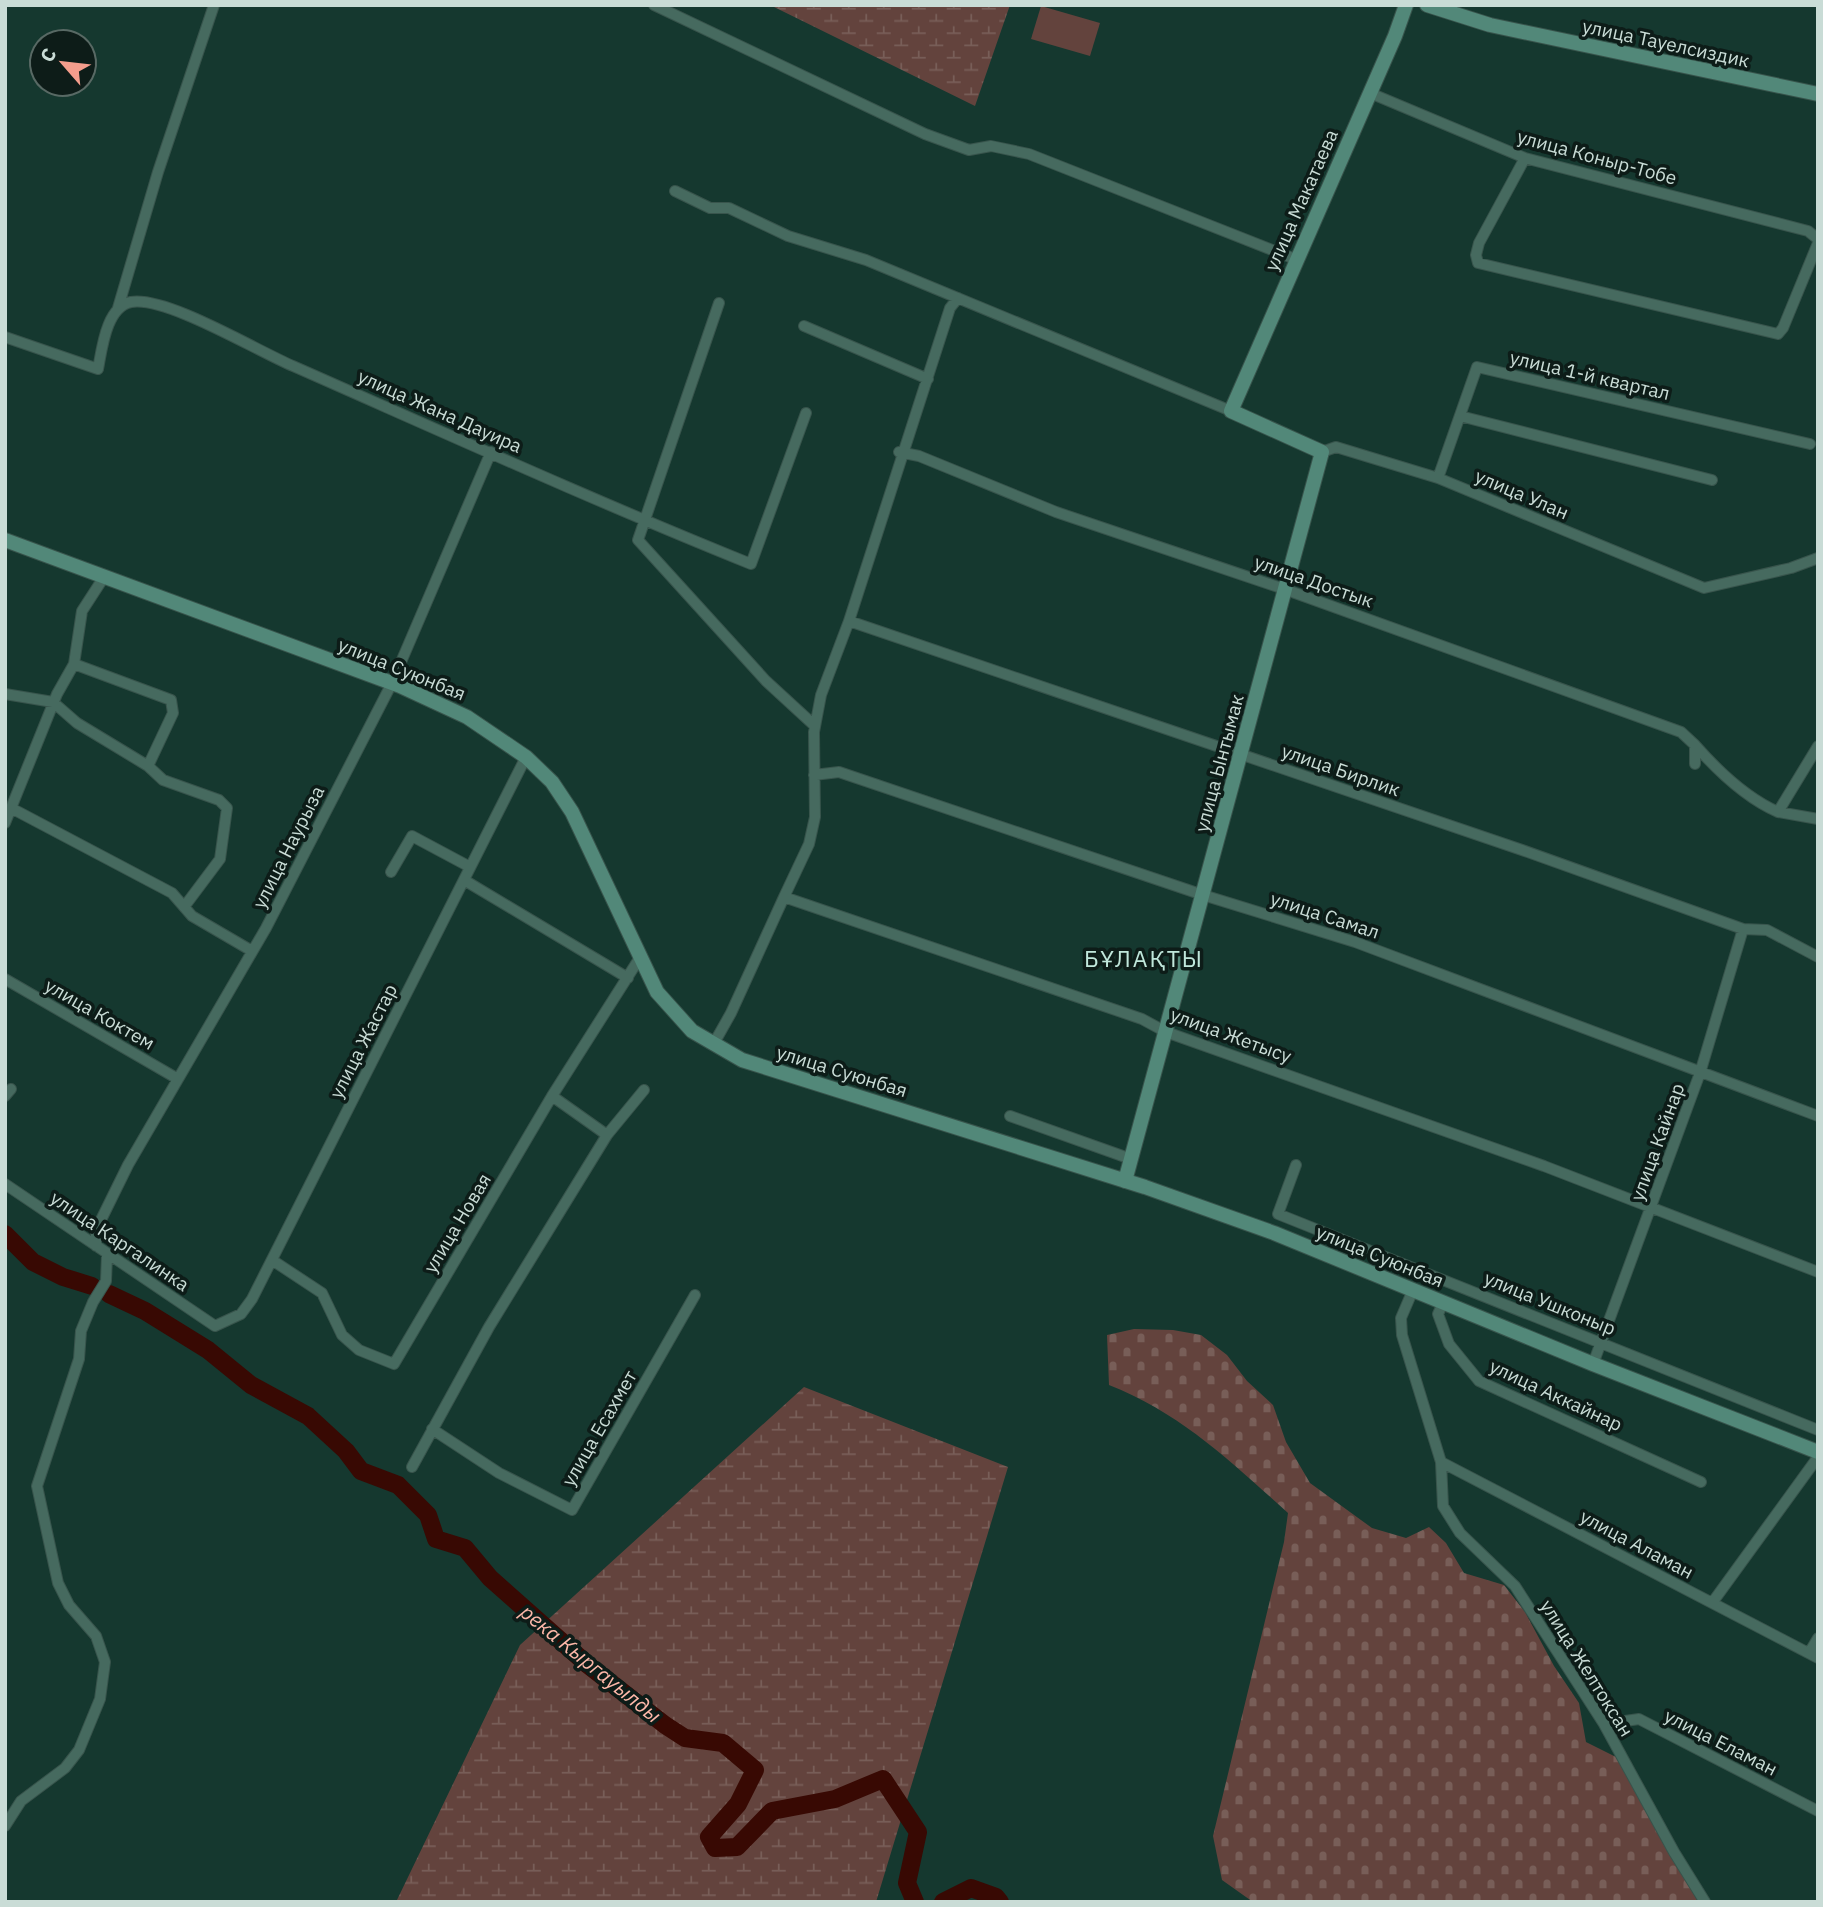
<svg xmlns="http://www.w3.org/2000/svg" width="1823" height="1907" font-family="'IBM Plex Sans',sans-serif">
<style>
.wetland{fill:url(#wetland-marsh)}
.cemetery{fill:url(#cemetery-stones)}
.park{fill:#63433d}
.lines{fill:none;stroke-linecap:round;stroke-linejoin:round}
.river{stroke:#380903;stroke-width:18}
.street-casing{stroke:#38544c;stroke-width:12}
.secondary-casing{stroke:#38544c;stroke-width:16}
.street{stroke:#466a5f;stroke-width:10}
.secondary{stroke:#528879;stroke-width:14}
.labels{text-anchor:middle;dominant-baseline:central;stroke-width:7;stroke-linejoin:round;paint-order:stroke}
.street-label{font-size:19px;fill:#c9dcd6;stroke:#0d1c18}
.water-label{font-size:21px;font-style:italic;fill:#feb8a9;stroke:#0d1c18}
.quarter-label{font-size:23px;letter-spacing:2px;fill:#c0e7db;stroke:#0d1c18}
</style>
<defs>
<pattern id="wetland-marsh" width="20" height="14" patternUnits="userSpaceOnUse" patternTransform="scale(1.75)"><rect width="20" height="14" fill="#63433d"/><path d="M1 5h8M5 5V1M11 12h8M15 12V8" fill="none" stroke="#785e58"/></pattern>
<pattern id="cemetery-stones" width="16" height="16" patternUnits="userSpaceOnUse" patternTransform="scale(1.75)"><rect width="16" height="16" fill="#63433d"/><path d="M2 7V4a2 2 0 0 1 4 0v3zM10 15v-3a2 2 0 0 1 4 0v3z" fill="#785e58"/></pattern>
</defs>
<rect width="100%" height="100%" fill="#15382f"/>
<path class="wetland" d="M770,5H1010L975,106Z
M804,1387L1008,1467L876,1902H396L520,1645Z"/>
<path class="cemetery" d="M1134,1329L1173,1330L1201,1335L1227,1355L1247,1381L1273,1405L1286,1442L1310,1483L1372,1528L1406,1538L1429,1527L1446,1543L1464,1573L1504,1585L1525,1612L1554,1666L1579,1703L1586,1742L1616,1757L1698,1902H1253L1222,1880L1213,1836L1284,1542L1288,1513C1230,1461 1182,1414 1109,1385L1107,1335Z"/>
<path class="park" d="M1041,6L1100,23L1090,56L1031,39Z"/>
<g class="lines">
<path class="river" d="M5,1234L33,1262L63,1277L92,1286
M109,1294L145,1311L208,1350L251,1385L308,1416L346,1451L361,1471L398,1485L428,1515L436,1539L465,1548L490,1578L588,1665L665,1725L685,1738L723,1743L755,1770L738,1804L709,1837L715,1848L737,1847L772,1811L835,1799L883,1779L918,1832L907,1883L915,1902
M943,1902L971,1888L996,1897L1000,1902"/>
<defs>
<path id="street" d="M654,5L925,134L969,150L991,146L1029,154L1295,259
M1370,93L1525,158L1808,231L1818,239
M1525,158L1479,243L1476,255L1478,263L1778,334L1783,328L1818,243
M675,191L710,208H729L788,236L866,260L1231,411
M719,303L638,540L766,681L815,726
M118,308L158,172L214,5
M804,326L928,379
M5,337L98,369C102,349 106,307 131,302C167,296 257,351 293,366C445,433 597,502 751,564L806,413
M1460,416L1712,480
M899,452L919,456L1056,512L1284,589L1681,732L1695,745V764
M1322,452L1336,447L1438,478L1704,588L1791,568L1818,558
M1438,478L1477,367L1810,444
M849,621L1522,850L1743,929L1767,930L1818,957
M74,664L171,700L173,713L148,766
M5,694L53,702L77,723L148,766L163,780L219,800L227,808L220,859L184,907
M1695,745C1717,770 1746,798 1778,812L1818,746
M814,775L839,772L1203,895L1355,942L1818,1116
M11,808L172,893L192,916L252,951
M1778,812L1818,819
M5,823L57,694L74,664L82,611L104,577
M391,872L412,836L470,867
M464,880L628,978
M784,897L809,844L815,817L814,732L821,695L849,621L950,308L958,298
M5,979L178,1079
M713,1045L731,1013L784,897L1142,1019L1166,1032L1544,1166L1818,1272
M5,1096L11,1089
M552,1096L607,1135
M1010,1116L1131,1159
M1296,1165L1278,1214L1818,1430
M5,1184L215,1326L241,1314L252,1299L526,757
M96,1246V1230L128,1165L266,928L392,683L491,452
M272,1260L322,1293L342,1335L359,1350L394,1364L552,1096L639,959
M1413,1290L1401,1318L1402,1335L1441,1462L1443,1506L1460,1533L1515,1586L1604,1724L1674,1852L1705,1902
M1443,1303L1438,1314L1449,1344L1479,1381L1701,1482
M1593,1364L1700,1073L1743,929
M432,1429L499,1473L572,1510L695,1295
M1441,1462L1818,1658
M412,1467L489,1327L607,1135L644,1090
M1712,1603L1818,1457
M1809,1653L1818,1638
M1604,1724L1639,1719L1818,1811
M5,1826L21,1801L65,1768L79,1750L100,1699L105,1662L96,1636L69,1605L58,1583L37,1486L79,1359L81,1331L93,1302L106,1281L107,1255"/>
<path id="secondary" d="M1427,5L1490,25L1818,94
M5,540L400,686L467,717L526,757L552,782L572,812L657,992L692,1031L742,1060L1145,1187L1274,1233L1593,1364L1818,1452
M1125,1181L1322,452L1231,411L1395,36L1406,5"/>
</defs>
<use href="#street" class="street-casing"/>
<use href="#secondary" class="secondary-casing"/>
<use href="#street" class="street"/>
<use href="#secondary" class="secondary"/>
</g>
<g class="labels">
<g class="street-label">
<text transform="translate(1666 43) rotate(12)">улица Тауелсиздик</text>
<text transform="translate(1597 157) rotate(15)">улица Коныр-Тобе</text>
<text transform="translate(1301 200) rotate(-66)">улица Макатаева</text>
<text transform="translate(1590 375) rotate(13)">улица 1-й квартал</text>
<text transform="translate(440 411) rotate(24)">улица Жана Дауира</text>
<text transform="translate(1522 494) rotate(23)">улица Улан</text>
<text transform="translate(1314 581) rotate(19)">улица Достык</text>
<text transform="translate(402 669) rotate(22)">улица Суюнбая</text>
<text transform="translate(1219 763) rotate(-75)">улица Ынтымак</text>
<text transform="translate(1341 770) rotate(19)">улица Бирлик</text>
<text transform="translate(288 847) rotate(-63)">улица Наурыза</text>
<text transform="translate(1325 915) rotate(18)">улица Самал</text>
<text transform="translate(100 1014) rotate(30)">улица Коктем</text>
<text transform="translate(1231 1035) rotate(20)">улица Жетысу</text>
<text transform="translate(363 1041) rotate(-63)">улица Жастар</text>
<text transform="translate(842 1071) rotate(17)">улица Суюнбая</text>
<text transform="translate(1657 1142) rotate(-70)">улица Кайнар</text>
<text transform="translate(457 1223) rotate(-59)">улица Новая</text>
<text transform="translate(120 1241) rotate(34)">улица Каргалинка</text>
<text transform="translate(1380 1256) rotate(22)">улица Суюнбая</text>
<text transform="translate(1550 1303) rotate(22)">улица Ушконыр</text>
<text transform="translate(1556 1395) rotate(25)">улица Аккайнар</text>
<text transform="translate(599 1428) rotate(-60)">улица Есахмет</text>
<text transform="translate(1637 1544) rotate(28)">улица Аламан</text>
<text transform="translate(1587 1668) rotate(58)">улица Желтоксан</text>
<text transform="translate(1721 1742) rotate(27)">улица Еламан</text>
</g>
<g class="water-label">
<text transform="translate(591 1663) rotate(39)">река Кыргауылды</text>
</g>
<g class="quarter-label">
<text x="1144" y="958">БҰЛАҚТЫ</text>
</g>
</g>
<rect width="1823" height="1907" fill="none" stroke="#c9dcd6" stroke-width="14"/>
<g transform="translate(63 63) rotate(298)"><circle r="33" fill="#0d1c18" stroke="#586964" stroke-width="2"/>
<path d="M0-5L12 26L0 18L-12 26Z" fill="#f49d8c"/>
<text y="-10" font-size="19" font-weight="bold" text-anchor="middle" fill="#c9dcd6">С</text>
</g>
</svg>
